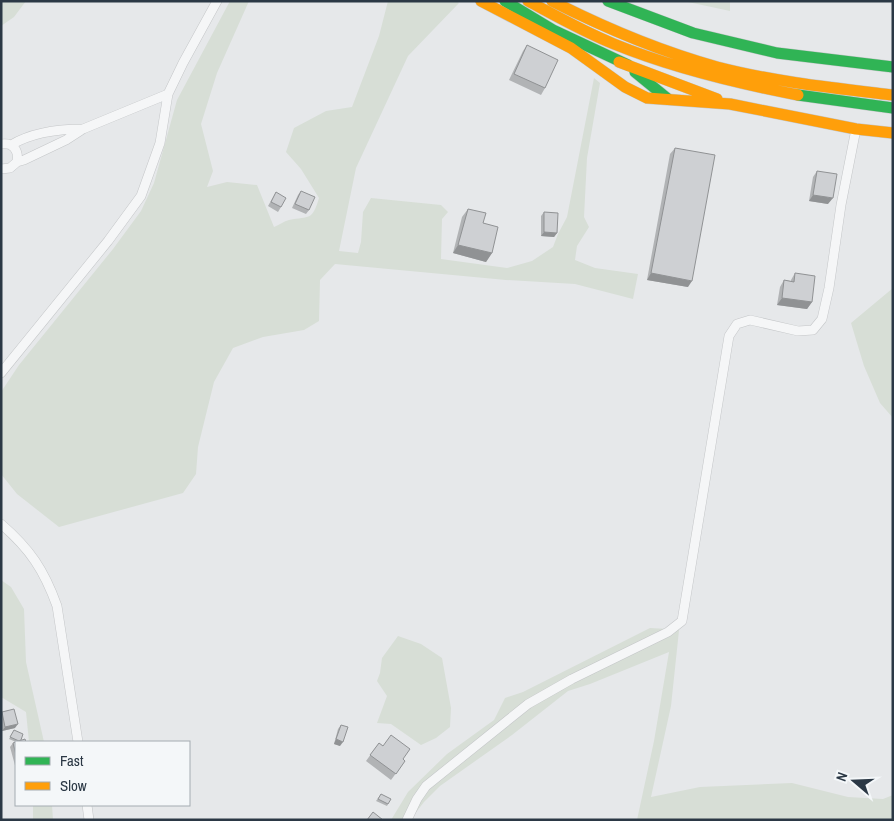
<svg xmlns="http://www.w3.org/2000/svg" width="894" height="821" font-family="'Archivo Narrow',sans-serif">
<style>
.green{fill:#d7ded6}
.lines{fill:none;stroke-linecap:round;stroke-linejoin:round}
.street-casing{stroke:#c4c6c8;stroke-width:10}
.fast-casing{stroke:#c4c6c8;stroke-width:12}
.slow-casing{stroke:#c4c6c8;stroke-width:12}
.street{stroke:#f5f6f7;stroke-width:9}
.fast{stroke:#30b455;stroke-width:11}
.slow{stroke:#ff9f0a;stroke-width:11}
.wall{fill:#b1b3b5}
.shaded-wall{fill:#909294}
.building{fill:#ced0d3;stroke:#909294}
</style>
<rect width="100%" height="100%" fill="#e6e8ea"/>
<path class="green" d="M1,1H26L14,17L1,26Z
M230,1H249L217,73L201,124L213,171L207,187L227,182L257,185L274,227C279,225 284,221 289,220C310,216 312,221 319,198L301,169L286,152L294,128L326,111L352,107L379,36L388,1H456L459,3L408,56L356,168L339,251L358,253L361,242L363,212L371,198L441,205L448,212L442,219L441,259L507,268L532,261L553,247L558,234L567,217L594,78L600,83L587,158L584,217L589,227L577,246L575,260L595,268L638,274L633,299L575,284L506,280L335,264L320,280L319,321L304,330L263,337L233,348L214,382L198,447L196,474L183,493L59,527L17,494L1,474V392L19,365L113,249L141,211L154,183L177,100Z
M687,1H730V11L688,2Z
M893,288V418L880,403L864,366L851,323Z
M1,580L11,587L24,609L26,662L44,742H29L26,712L1,697Z
M680,621L671,706L651,797L700,787L792,783L848,797L883,799L893,795V820H637L654,741L669,652L590,684L568,691L512,735L440,786L424,802L410,820H391L408,792L447,754L494,720L505,698L523,692L650,628L668,629Z
M398,636L421,644L442,658L451,708L450,727L436,738L421,745L391,724L377,723L387,696L377,681L380,673L382,658Z
M33,805H52L53,820H33Z"/>
<g class="lines">
<defs>
<path id="street" d="M1,144C13,142 19,150 17,162
M11,145C31,133 59,129 83,129
M1,169L10,168L17,162L24,160L66,140L83,129L168,94
M1,373L108,241L141,196L160,143L168,94L183,63L217,1
M1,524C30,549 44,570 57,606L78,742
M87,805L89,820
M407,820L417,799L426,786L528,704L572,679L668,632L682,621L729,336L737,324L750,320L798,331L813,330L822,319L829,288L841,205L856,129"/>
<path id="fast" d="M505,1L553,30L628,65
M608,1L693,33L777,53L893,67
M635,72L668,99
M798,95L893,108"/>
<path id="slow" d="M481,1L571,48L625,87L647,98L730,104L856,129L893,133
M528,1C556,16 584,32 614,44C673,68 735,83 798,95
M552,1C605,28 660,51 717,67C775,82 834,88 893,95
M619,62L717,99"/>
</defs>
<use href="#street" class="street-casing"/>
<use href="#fast" class="fast-casing"/>
<use href="#slow" class="slow-casing"/>
<use href="#street" class="street"/>
<use href="#fast" class="fast"/>
<use href="#slow" class="slow"/>
</g>
<path class="wall" d="M527,45L545,88L541,95L509,80L523,51Z
M675,148L688,287L647,280L670,154Z
M817,171L828,204L809,201L813,177Z
M301,191L309,210L306,214L292,208L298,195Z
M276,192L281,207L278,212L268,206Z
M468,209L483,223L492,253L486,262L453,253L462,217Z
M544,212L557,233L554,237L541,236V216Z
M795,273L812,302L807,309L777,305L780,287L784,280L791,281V280Z
M2,712L15,728L2,731L1,727Z
M341,725L340,746L334,744L338,729Z
M14,730L21,740L16,742V769L10,747L13,743L16,742L9,739Z
M379,743L405,761L391,780L366,761Z
M381,794L388,804L387,806L376,801Z"/>
<path class="shaded-wall" d="M813,195L833,198L828,204L809,201Z
M544,232L557,233L554,237L541,236Z
M458,245L492,253L486,262L453,253Z
M651,273L692,281L688,287L647,280Z
M782,298L812,302L807,309L777,305Z
M18,724L15,728L2,731L5,727Z
M336,739L343,742L340,746L334,744Z"/>
<path class="building" d="M527,45L558,60L545,88L514,74Z
M675,148L715,155L692,281L651,273Z
M817,171L837,174L833,198L813,195Z
M301,191L315,197L309,210L295,204Z
M276,192L286,198L281,207L271,202Z
M468,209L486,213L483,223L498,227L492,253L458,245Z
M544,212L558,213L557,233L544,232Z
M795,273L815,276L812,302L782,298L784,280L794,282Z
M14,709L18,724L5,727L2,712Z
M341,725L348,727L343,742L336,739Z
M14,730L23,734L21,740L19,741L10,737Z
M391,735L410,749L403,759L405,761L396,774L370,755L379,743L383,746Z
M25,739L26,742H16V755L13,743Z
M381,794L391,799L388,804L378,799Z
M373,812L383,820H367Z"/>
<rect width="894" height="821" fill="none" stroke="#2b3845" stroke-width="5"/>
<rect x="15" y="741" width="175" height="65" fill="#f4f7f9" stroke="#a4abb1"/>
<rect x="25" y="757" width="25" height="8" fill="#30b455" stroke="#a4abb1"/>
<text x="60" y="766" font-size="15" fill="#2b3845">Fast</text>
<rect x="25" y="782" width="25" height="8" fill="#ff9f0a" stroke="#a4abb1"/>
<text x="60" y="791" font-size="15" fill="#2b3845">Slow</text>
<g transform="translate(854 781) rotate(289)" stroke="#f4f7f9" stroke-width="4" paint-order="stroke">
<path d="M0-4L9 19L0 12L-9 19Z" fill="#2b3845"/>
<text y="-8" font-size="14" font-weight="bold" text-anchor="middle" fill="#2b3845">N</text>
</g>
</svg>
